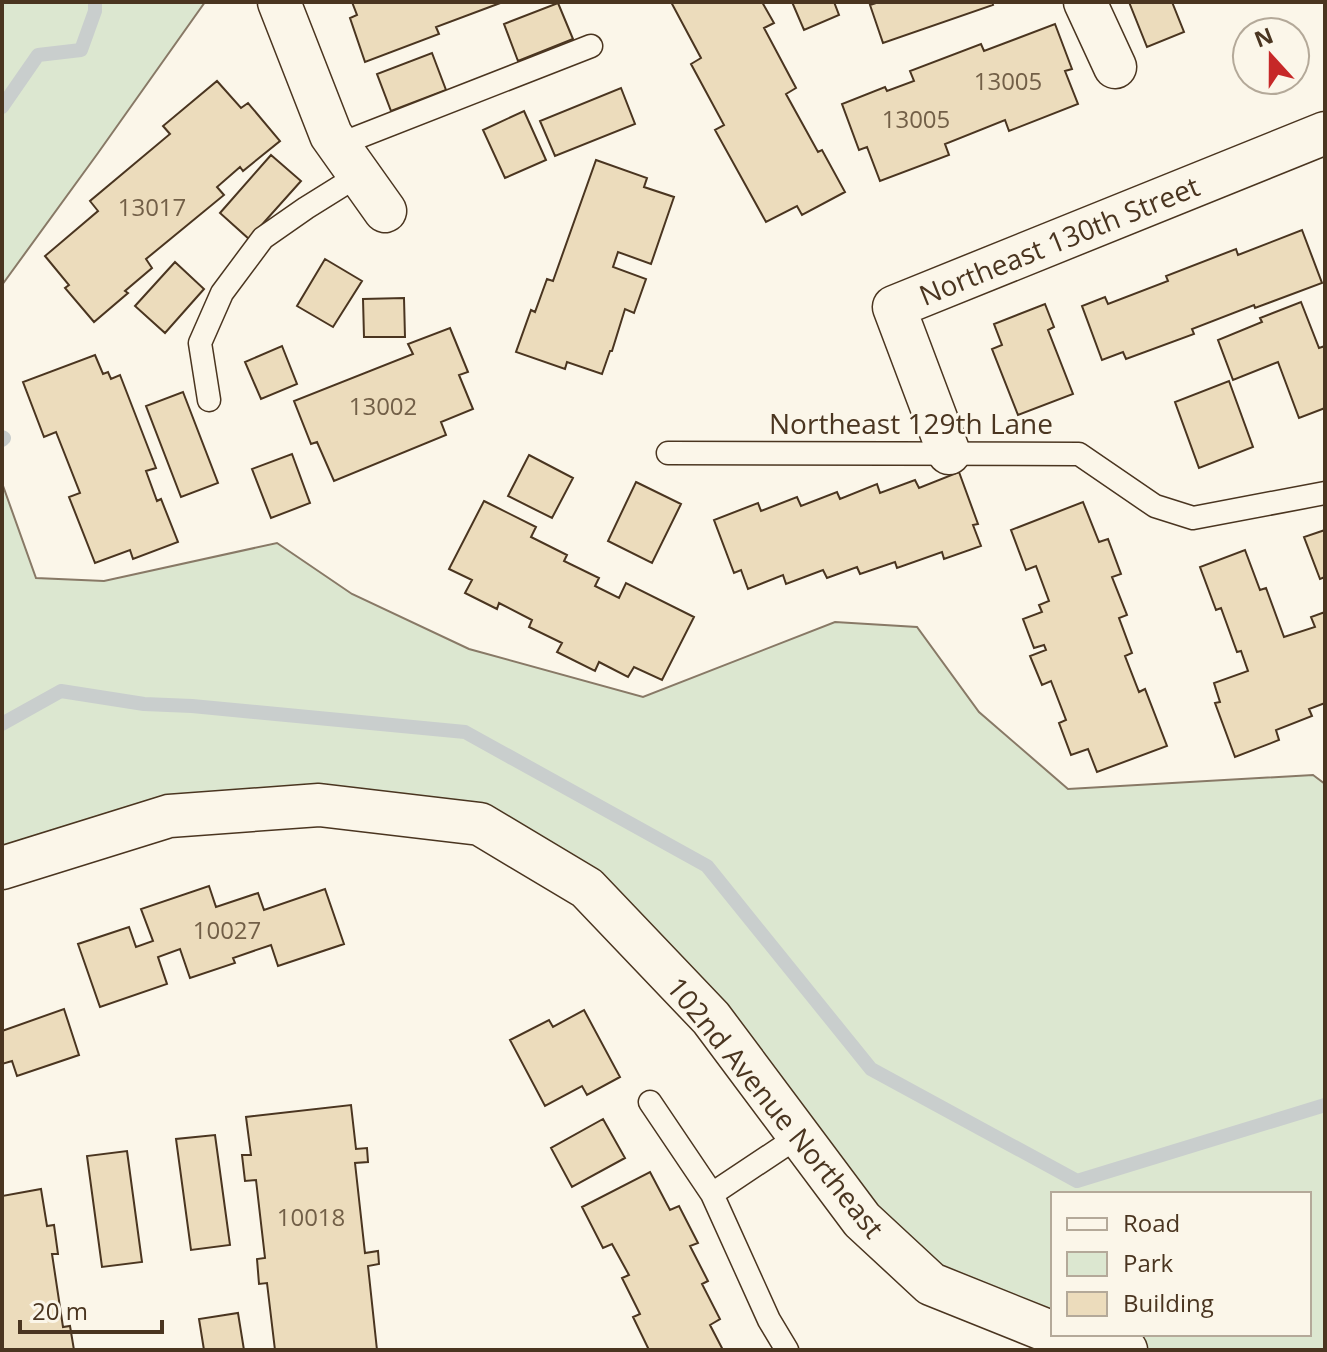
<svg xmlns="http://www.w3.org/2000/svg" width="1327" height="1352" font-family="'Open Sans',sans-serif">
<style>
.green{fill:#dce7d0;stroke:#887966;stroke-width:2}
.lines{fill:none;stroke-linecap:round;stroke-linejoin:round}
.stream{stroke:#c9cecd;stroke-width:14}
.building{fill:#ecdcbc;stroke:#4a3520;stroke-width:2}
.service-casing{stroke:#4a3520;stroke-width:25}
.minor-casing{stroke:#4a3520;stroke-width:45}
.service{stroke:#fbf6e9;stroke-width:22}
.minor{stroke:#fbf6e9;stroke-width:42}
.labels{text-anchor:middle;dominant-baseline:central;stroke-width:6;stroke-linejoin:round;paint-order:stroke}
.number-label{font-size:24px;fill:#725f47}
.street-label{font-size:28px;fill:#4a3520;stroke:#fbf6e9}
</style>
<rect width="100%" height="100%" fill="#fbf6e9"/>
<path class="green" d="M2,2H205L98,153L2,285Z
M2,483L36,578L104,581L277,543L352,594L469,649L643,697L835,622L917,627L979,712L1068,789L1313,775L1325,784V1350H1126L1056,1334H1309V1194H1053V1333L931,1284L711,1018L480,824L319,805L2,868Z"/>
<g class="lines">
<path class="stream" d="M2,107L38,55L81,50L95,11V2
M2,437L4,438L2,440
M2,724L61,691L144,704L192,706L465,732L707,866L871,1069L1077,1181L1325,1105"/>
</g>
<path class="building" d="M352,2H503L436,27L439,34L365,62L350,18L357,15Z
M671,2H762L774,23L764,28L796,88L786,94L818,152L822,150L845,192L802,215L797,206L766,222L715,130L724,125L691,64L701,58Z
M792,2H834L839,15L804,30Z
M879,2H992L993,5L883,43L870,5Z
M1129,2H1172L1184,32L1147,47Z
M558,3L573,39L518,61L504,24Z
M1055,24L1072,69L1065,71L1078,104L1009,131L1005,120L945,144L949,155L880,181L867,147L859,150L842,104L885,87L887,91L914,81L910,71L981,44L984,51Z
M432,53L446,90L391,111L377,74Z
M217,81L241,108L248,103L280,141L243,171L240,167L217,187L224,195L146,259L152,268L125,291L128,293L94,322L65,288L69,285L45,256L98,211L90,201L170,134L163,126Z
M621,88L635,124L555,156L540,121Z
M524,111L546,160L505,178L483,130Z
M271,155L301,181L249,239L220,213Z
M596,160L647,178L644,187L674,197L651,264L618,252L613,267L646,279L634,313L625,309L612,351H610L602,374L567,362L565,369L516,352L531,310L535,312L547,279L553,281Z
M1302,230L1322,283L1255,308L1254,305L1192,329L1194,334L1126,359L1123,352L1102,360L1082,306L1105,297L1108,304L1168,281L1166,276L1236,249L1238,255Z
M325,259L362,281L333,327L297,306Z
M175,262L204,289L165,333L135,306Z
M404,298L405,337H364L363,299Z
M1301,302L1319,348L1325,346V408L1299,418L1278,362L1233,380L1218,340L1262,322L1260,318Z
M1045,304L1054,327L1048,330L1073,394L1018,415L992,349L1002,345L994,324Z
M450,328L468,372L459,375L473,409L441,422L446,435L334,481L317,442L311,444L294,401L413,354L408,344Z
M282,346L297,384L261,399L245,362Z
M95,355L103,374L108,372L111,379L120,375L156,468L146,471L157,501L161,499L178,542L133,559L130,550L95,563L69,497L80,493L56,432L44,437L23,382Z
M1229,381L1253,447L1199,468L1175,402Z
M183,392L218,483L181,497L146,406Z
M292,454L310,503L271,518L252,469Z
M529,455L573,478L552,518L508,496Z
M959,472L978,524L973,525L981,546L944,559L942,552L897,568L895,562L860,574L857,567L827,578L823,570L786,584L783,575L748,589L741,570L734,573L714,520L758,503L761,511L797,497L801,506L837,492L840,499L877,484L880,493L915,480L919,488Z
M636,482L681,504L652,563L608,541Z
M484,501L536,527L531,537L567,555L564,561L599,578L595,586L619,598L626,583L694,617L662,680L634,667L628,677L599,662L595,671L557,652L562,643L529,627L532,620L499,603L497,609L465,593L472,580L449,569Z
M1083,502L1099,542L1108,539L1121,574L1112,577L1127,615L1119,618L1132,653L1125,656L1139,692L1145,689L1167,746L1097,772L1088,749L1071,755L1059,723L1066,720L1051,681L1042,685L1030,656L1046,650L1044,645L1034,648L1023,619L1042,612L1039,605L1049,601L1036,566L1026,570L1011,530Z
M1325,530V577L1320,579L1304,537Z
M1245,550L1260,590L1266,588L1284,637L1315,627L1311,617L1325,612V703L1309,709L1312,716L1276,730L1279,740L1235,757L1215,703L1220,702L1214,683L1248,671L1241,651L1237,652L1221,608L1216,610L1200,567Z
M209,886L216,907L258,893L264,910L325,889L344,944L278,966L271,945L233,958L235,963L190,978L180,949L158,957L167,984L100,1007L78,944L129,927L136,947L153,941L141,909Z
M64,1009L79,1055L17,1076L12,1061L2,1064V1031Z
M584,1010L620,1077L587,1095L582,1086L545,1106L510,1040L549,1020L553,1027Z
M351,1105L356,1149L367,1148L368,1162L355,1163L365,1253L378,1251L379,1264L368,1266L377,1350H275L267,1283L259,1284L257,1259L265,1258L256,1180L245,1181L242,1155H251L246,1117Z
M603,1119L625,1158L572,1187L551,1148Z
M215,1135L230,1245L191,1250L176,1139Z
M127,1151L142,1262L102,1267L87,1156Z
M650,1172L670,1210L679,1206L698,1243L690,1246L708,1281L702,1284L720,1319L710,1325L723,1350H649L633,1317L640,1314L622,1278L629,1275L612,1244L603,1248L582,1207Z
M41,1189L47,1226L54,1225L58,1254H52L63,1327L70,1326L74,1350H2V1196Z
M238,1313L244,1350H204L199,1319Z"/>
<g class="lines">
<defs>
<path id="service" d="M338,145L591,46
M209,400L200,343L222,293L263,238L306,208L359,175
M668,453L1079,454L1155,506L1193,518L1325,493
M650,1102L712,1194
M787,1350L769,1320L712,1194L799,1136"/>
<path id="minor" d="M279,2L331,135L385,211
M1085,2L1115,67
M949,453L894,307L1325,133
M2,868L169,816L319,805L480,824L587,888L711,1018L862,1220L931,1284L1053,1333
M1056,1334L1073,1341L1126,1350"/>
</defs>
<use href="#service" class="service-casing"/>
<use href="#minor" class="minor-casing"/>
<use href="#service" class="service"/>
<use href="#minor" class="minor"/>
</g>
<g class="labels">
<g class="number-label">
<text x="1008" y="80">13005</text>
<text x="916" y="118">13005</text>
<text x="152" y="206">13017</text>
<text x="383" y="405">13002</text>
<text x="227" y="929">10027</text>
<text x="311" y="1216">10018</text>
</g>
<g class="street-label">
<text transform="translate(1059 240) rotate(-22)">Northeast 130th Street</text>
<text x="911" y="423">Northeast 129th Lane</text>
<text transform="translate(776 1107) rotate(51)">102nd Avenue Northeast</text>
</g>
</g>
<rect width="1327" height="1352" fill="none" stroke="#4a3520" stroke-width="8"/>
<rect x="1051" y="1192" width="260" height="144" fill="#fbf6e9" stroke="#b4a999" stroke-width="2"/>
<rect x="1067" y="1218" width="40" height="12" fill="#fbf6e9" stroke="#b4a999" stroke-width="2"/>
<text x="1123" y="1232" font-size="24" fill="#4a3520">Road</text>
<rect x="1067" y="1252" width="40" height="24" fill="#dce7d0" stroke="#b4a999" stroke-width="2"/>
<text x="1123" y="1272" font-size="24" fill="#4a3520">Park</text>
<rect x="1067" y="1292" width="40" height="24" fill="#ecdcbc" stroke="#b4a999" stroke-width="2"/>
<text x="1123" y="1312" font-size="24" fill="#4a3520">Building</text>
<g transform="translate(1271 56) rotate(339)"><circle r="38" fill="#fbf6e9" stroke="#b4a999" stroke-width="2"/>
<path d="M0-6L14 30L0 20L-14 30Z" fill="#c62828"/>
<text y="-12" font-size="22" font-weight="bold" text-anchor="middle" fill="#4a3520">N</text>
</g>
<path d="M20 1320v12h142v-12" fill="none" stroke="#4a3520" stroke-width="4"/>
<text x="32" y="1320" font-size="24" fill="#4a3520" stroke="#fbf6e9" stroke-width="6" paint-order="stroke">20 m</text>
</svg>
